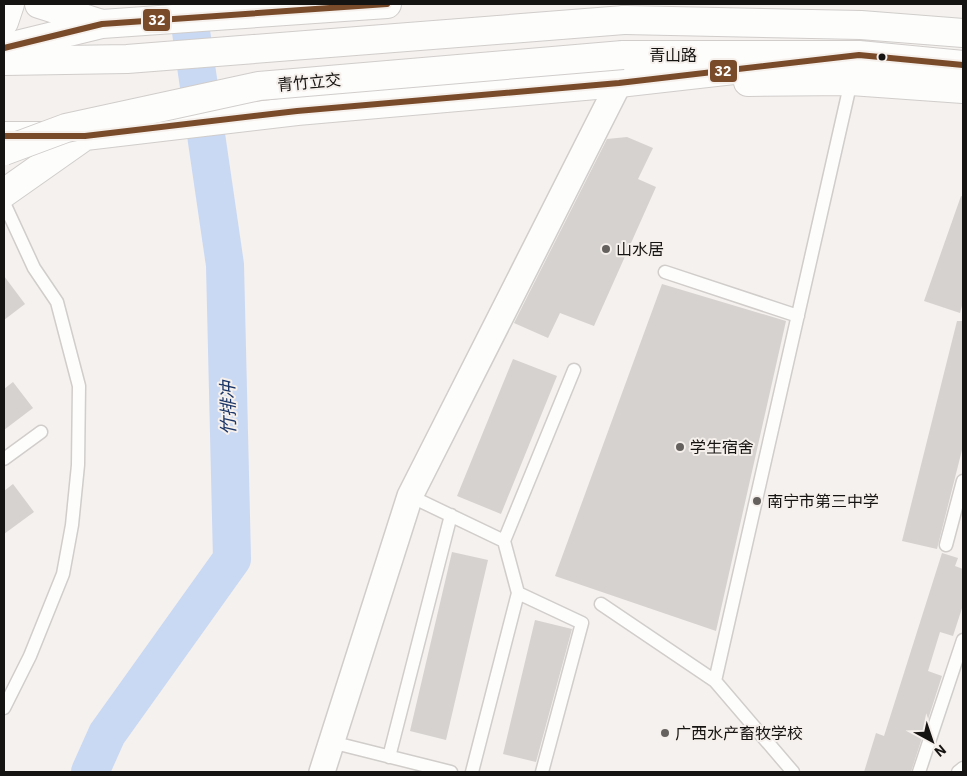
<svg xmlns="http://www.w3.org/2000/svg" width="967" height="776" font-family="'IBM Plex Sans','Noto Sans SC',sans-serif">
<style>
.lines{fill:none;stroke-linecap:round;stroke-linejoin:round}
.river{stroke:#c9d8f3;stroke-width:38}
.building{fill:#d5d2d0}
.service-casing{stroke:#d0cdcb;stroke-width:15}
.minor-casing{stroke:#d0cdcb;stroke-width:28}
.tertiary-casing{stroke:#d0cdcb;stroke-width:30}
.primary-casing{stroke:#d0cdcb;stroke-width:30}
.trunk-casing{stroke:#d0cdcb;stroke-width:30}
.service{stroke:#fdfdfc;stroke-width:12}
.minor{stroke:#fdfdfc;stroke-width:25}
.tertiary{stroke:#fdfdfc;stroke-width:28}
.primary{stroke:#fdfdfc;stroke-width:28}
.trunk{stroke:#fdfdfc;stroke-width:28}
.trunk-bridge-casing{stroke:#d0cdcb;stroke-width:30;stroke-linecap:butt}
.trunk-bridge{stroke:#fdfdfc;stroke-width:28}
.bus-1-casing{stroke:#f6f0ec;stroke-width:10}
.bus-1{stroke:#7a4b2a;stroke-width:6}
.bus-dot{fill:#161412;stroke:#f6f0ec;stroke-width:2}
.poi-dot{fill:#64615f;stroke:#f6f0ec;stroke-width:2}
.labels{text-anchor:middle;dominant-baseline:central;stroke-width:4;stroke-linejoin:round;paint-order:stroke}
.street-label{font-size:16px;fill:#161412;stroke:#f6f0ec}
.poi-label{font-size:16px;fill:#161412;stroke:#f6f0ec;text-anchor:start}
.water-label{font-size:18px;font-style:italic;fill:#1b3567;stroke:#f6f0ec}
.line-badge{stroke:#f6f0ec;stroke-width:2}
.badge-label{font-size:14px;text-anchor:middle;font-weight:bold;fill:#fff}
</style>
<rect width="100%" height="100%" fill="#f4f1ee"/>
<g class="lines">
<path class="river" d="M90,772L107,734L232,559L225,265L187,4"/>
</g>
<path class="building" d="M627,137L653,148L638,179L656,187L594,326L560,313L548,338L514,323L607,139Z
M961,196L963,197V302L960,313L924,301Z
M4,276L25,304L4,320Z
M662,284L786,321L716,631L555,576Z
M957,321H963V446L937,549L902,541Z
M513,359L557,376L501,514L457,496Z
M13,382L33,408L4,430V389Z
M13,484L34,512L4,534V491Z
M452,552L488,560L446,740L410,731Z
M942,553L958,558L955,566L963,569V605L953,636L940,632L928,671L942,676L911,772H864L876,733L884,736Z
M535,620L572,629L536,762L503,754Z"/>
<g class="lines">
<defs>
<path id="service" d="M4,203L34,268L57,302L79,386L78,465L72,525L63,574L30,656L4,708
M665,272L798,316
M4,459L41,432
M410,496L504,541
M946,545L963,481
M518,593L504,541L574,370
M601,604L715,681L793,772
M715,681L851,81
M331,742L451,772
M389,757L451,515
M472,772L518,593L582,623L542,772
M919,772L963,640
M958,772L963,768"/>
<path id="minor" d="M322,772L410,496L619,83"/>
<path id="tertiary" d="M39,4L102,24
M4,48L102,24L387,4
M748,82L851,81L963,89
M4,136H85L297,111L619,83L778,65
M4,193L85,136"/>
<path id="primary" d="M624,20L861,25L963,33
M623,55H859L963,65"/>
<path id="trunk" d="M4,22L10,4
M4,61L127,59L624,20"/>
</defs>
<use href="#service" class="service-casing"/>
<use href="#minor" class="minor-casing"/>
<use href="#tertiary" class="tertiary-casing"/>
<use href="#primary" class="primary-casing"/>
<use href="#trunk" class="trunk-casing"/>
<use href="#service" class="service"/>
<use href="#minor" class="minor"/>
<use href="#tertiary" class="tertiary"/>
<use href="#primary" class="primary"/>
<use href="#trunk" class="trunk"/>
<defs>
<path id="trunk-bridge" d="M4,151L66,128L259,86L623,55"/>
</defs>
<use href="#trunk-bridge" class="trunk-bridge-casing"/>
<use href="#trunk-bridge" class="trunk-bridge"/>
<defs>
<path id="bus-1" d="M4,48L102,24L387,4
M4,136H85L297,111L619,83L859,55L963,65"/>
</defs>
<use href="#bus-1" class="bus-1-casing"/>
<use href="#bus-1" class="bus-1"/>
</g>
<circle class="bus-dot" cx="882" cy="57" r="4.5"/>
<g class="poi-dot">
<circle cx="606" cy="249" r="5"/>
<circle cx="680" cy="447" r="5"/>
<circle cx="757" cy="501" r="5"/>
<circle cx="665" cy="733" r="5"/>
</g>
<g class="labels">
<g class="street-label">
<text x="673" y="55">青山路</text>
<text transform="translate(309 82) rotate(-5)">青竹立交</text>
</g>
<g class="poi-label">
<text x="616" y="249">山水居</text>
<text x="690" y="447">学生宿舍</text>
<text x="767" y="501">南宁市第三中学</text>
<text x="675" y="733">广西水产畜牧学校</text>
</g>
<g class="water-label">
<text transform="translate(228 408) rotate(-91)">竹排冲</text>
</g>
</g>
<g class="line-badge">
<rect x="142" y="8" width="29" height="24" rx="5" fill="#7a4b2a"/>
<rect x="709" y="59" width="29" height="24" rx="5" fill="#7a4b2a"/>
</g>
<g class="badge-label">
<text x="157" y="25">32</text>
<text x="723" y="76">32</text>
</g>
<rect width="967" height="776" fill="none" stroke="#161412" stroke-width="10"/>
<g transform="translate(932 741) rotate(140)" stroke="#f6f0ec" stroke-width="4" paint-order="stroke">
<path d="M0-4L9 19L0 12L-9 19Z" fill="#161412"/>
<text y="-8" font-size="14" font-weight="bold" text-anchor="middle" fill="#161412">N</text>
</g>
</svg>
